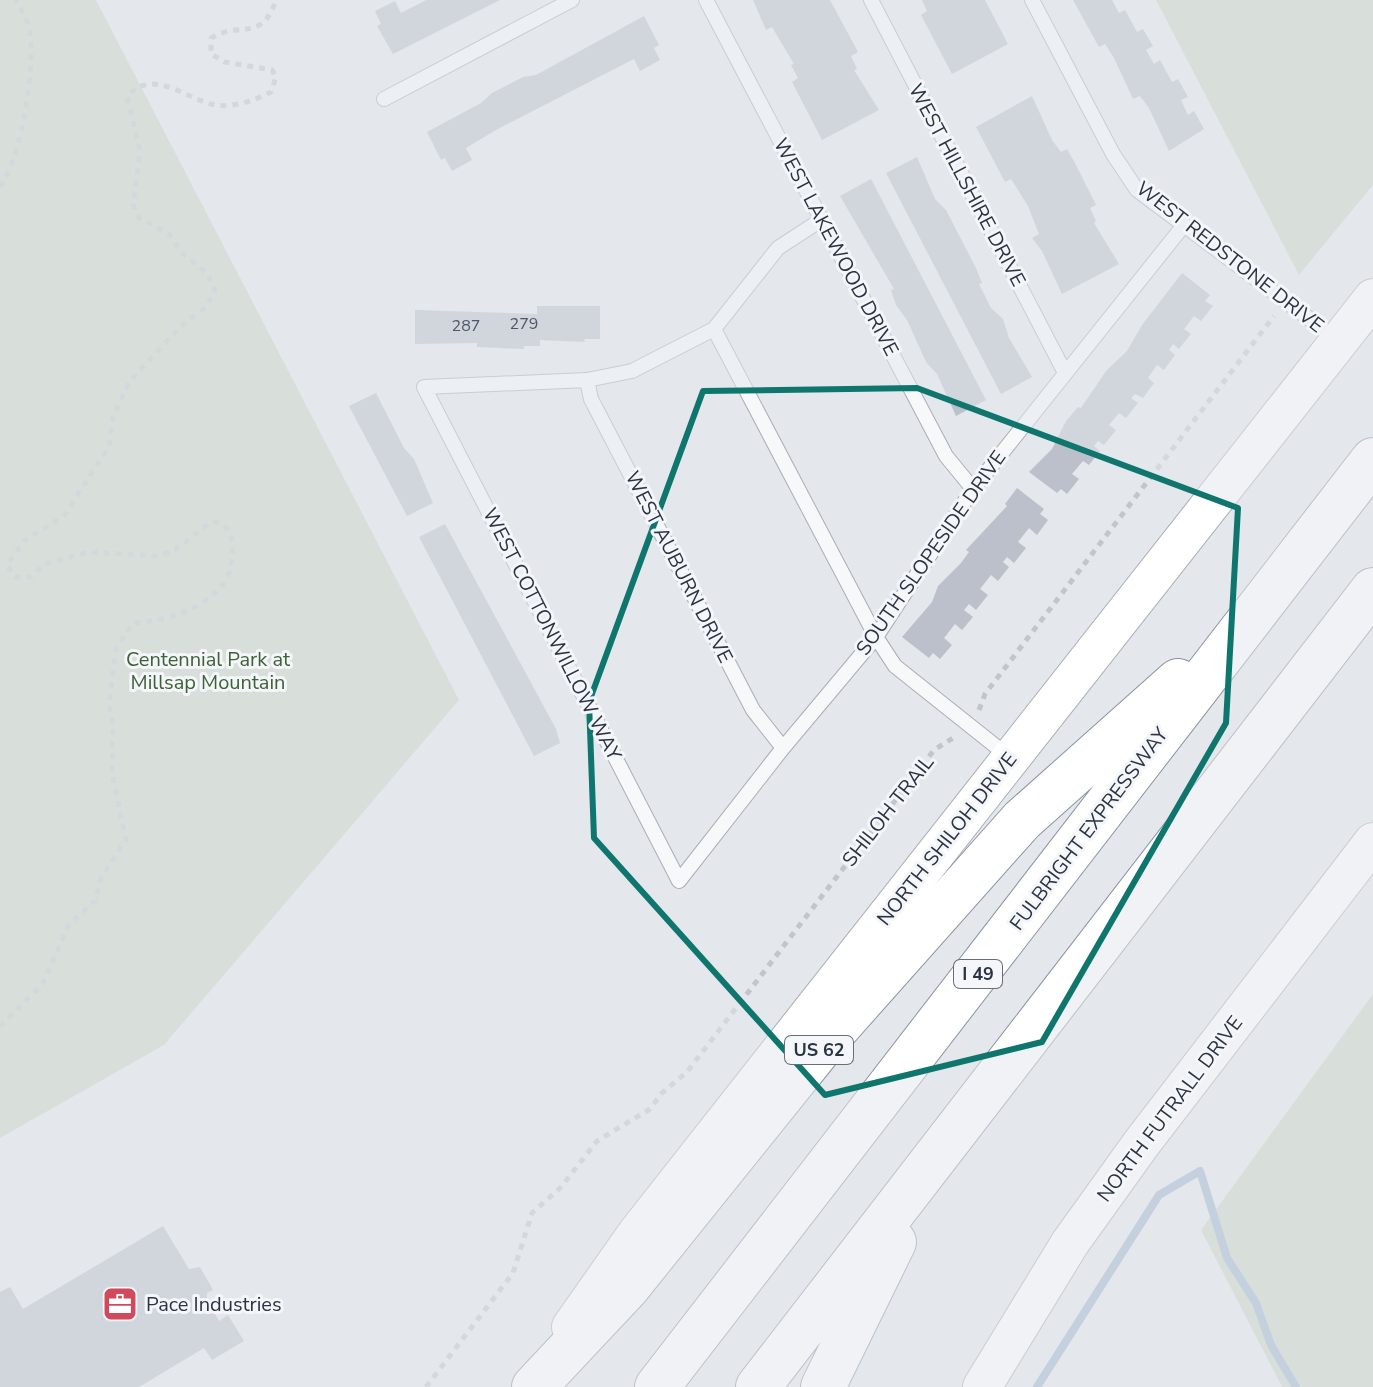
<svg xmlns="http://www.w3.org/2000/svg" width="1373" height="1387" font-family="'Nunito Sans',sans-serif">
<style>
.green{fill:#c9d6c5}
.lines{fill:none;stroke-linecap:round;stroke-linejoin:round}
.stream{stroke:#9fb4cc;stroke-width:8}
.building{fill:#bbc0ca}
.lane-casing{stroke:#a9aeb7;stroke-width:16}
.secondary-casing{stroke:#a9aeb7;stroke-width:40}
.highway-casing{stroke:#8b94a3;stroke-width:46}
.path{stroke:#c2c5cb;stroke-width:5;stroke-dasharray:6 6;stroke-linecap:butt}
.lane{stroke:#f7f8fa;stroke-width:14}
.secondary{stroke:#fff;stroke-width:38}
.highway{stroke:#fff;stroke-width:44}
.marked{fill:none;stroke:#0f766e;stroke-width:6;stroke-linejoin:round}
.labels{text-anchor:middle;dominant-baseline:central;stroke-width:6;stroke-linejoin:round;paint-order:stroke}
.number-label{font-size:16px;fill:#4f5766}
.shield{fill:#f4f6f9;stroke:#676e7b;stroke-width:2}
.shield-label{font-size:18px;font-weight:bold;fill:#2b3445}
.street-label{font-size:20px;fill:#2b3445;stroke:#f4f6f9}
.park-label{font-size:20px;fill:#3f6138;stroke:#f4f6f9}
.poi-label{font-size:20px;fill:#2b3445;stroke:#f4f6f9;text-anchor:start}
</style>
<rect width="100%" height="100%" fill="#e4e7ec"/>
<path class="green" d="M0,0H96L459,700L164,1045L0,1138Z
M1156,0H1373V185L1299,275Z
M1373,994V1387H1282L1201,1230Z"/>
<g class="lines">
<path class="stream" d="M1037,1387L1159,1195L1200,1171L1227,1258L1256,1303L1271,1345L1296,1387"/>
</g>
<path class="building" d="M426,0H500L393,54L377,26L381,24L375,11L395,1L401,13Z
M753,0H830L858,52L851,56L857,69L854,70L879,110L822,140L792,82L798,78L791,65L794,64L772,27L766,30Z
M922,0H985L1008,44L952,74L921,15L927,11Z
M1073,0H1112L1119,13L1125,10L1137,32L1143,29L1153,46L1146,50L1154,64L1160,60L1172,82L1178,79L1188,97L1181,100L1188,115L1194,111L1204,129L1169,151L1149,108L1140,96L1133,99L1114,58L1105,44L1099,47Z
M644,16L659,45L654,48L660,60L640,71L634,59L496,130L466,148L472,160L452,171L445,158L441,160L427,132L481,103L492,93L523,77L536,75Z
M1032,96L1052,140L1061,152L1067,149L1076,165L1096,205L1090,208L1096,221L1094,223L1119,264L1062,294L1042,251L1032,238L1039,234L1028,206L1011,179L1005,182L976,127Z
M917,157L935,199L946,210L976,268L982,283L979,284L991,308L1003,319L1009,338L1032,377L1001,394L886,173Z
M871,179L986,400L956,416L937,374L926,362L907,320L896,305L891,290L894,289L840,196Z
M1182,273L1210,295L1205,301L1213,306L1201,321L1194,316L1184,329L1191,334L1179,349L1173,344L1169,350L1175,355L1164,370L1157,365L1148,378L1154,383L1143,398L1135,394L1131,398L1138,403L1126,418L1119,413L1109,425L1116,430L1104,445L1098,441L1094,446L1100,451L1089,465L1083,461L1072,474L1079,479L1067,494L1061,489L1057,493L1029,472L1052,449L1066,421L1078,407L1081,408L1106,371L1127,351L1142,325Z
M537,306H600V339H584L585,342L540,340V346H524V349L477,347V343L415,344V310L537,314Z
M376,393L404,448L414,459L433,503L407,516L349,406Z
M1017,488L1044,509L1040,514L1048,520L1037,535L1029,528L1018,542L1026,548L1014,563L1007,557L1003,562L1009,567L998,581L991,575L980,589L988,595L976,610L969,604L964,610L973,617L962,630L955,624L944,638L952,645L940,659L933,653L929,658L902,637L932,602L938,586L961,563L969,552L966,550L1007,506L1005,504Z
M445,524L556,729L560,743L534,756L419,537Z
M163,1226L189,1269L200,1267L213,1290L207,1293V1299L219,1321L228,1315L244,1341L212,1360L204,1348L139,1387H0V1292L10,1287L23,1309Z"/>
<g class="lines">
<defs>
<path id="lane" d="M706,0L946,456L973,489
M871,0L1064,371
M1032,0L1113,154L1137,190L1339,341
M384,99L572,0
M821,220L778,248L714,329L632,371L587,380L424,387L679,881L783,748L876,637L973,489L1184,225
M714,329L876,637L895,666L1008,756
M587,380L591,399L753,710L783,748"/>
<path id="secondary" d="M571,1327L637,1233L1373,298
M982,1387L1070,1243L1141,1144L1373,842"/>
<path id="highway" d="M534,1387L627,1288L828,1038L1022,820L1178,681
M657,1387L1373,460
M758,1387L1373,590
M823,1387L894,1242"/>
</defs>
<use href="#lane" class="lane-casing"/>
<use href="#secondary" class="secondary-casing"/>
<use href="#highway" class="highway-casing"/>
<path class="path" d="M0,187C21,158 37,65 29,28C27,18 21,9 16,0
M979,710L985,694L1274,316
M0,1027L43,983L69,924L95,901L101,878L126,840L112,773L113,722L109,705L116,648L133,623C166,620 202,611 224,583C236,567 239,519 211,522L175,550L158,556L88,552L45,564L31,577H15L7,565L24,541L64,516L109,446L113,417L129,382L180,327L206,307L215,291L208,274L181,252L168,233L139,218L133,204L140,151L127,97C151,66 188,100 215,105C233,108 256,100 271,92L276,77L272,70L225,62L211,54V38C240,20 261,44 276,0
M426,1387L513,1273L532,1213L561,1187L597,1141L650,1109L662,1093L687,1072L934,750L953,738"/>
<use href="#lane" class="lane"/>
<use href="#secondary" class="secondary"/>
<use href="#highway" class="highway"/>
</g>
<path d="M0 0H1373V1387H0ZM917,388L1238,508L1226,723L1042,1042L825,1095L594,838L589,702L703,391Z" fill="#e4e7ec" fill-opacity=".55" fill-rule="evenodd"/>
<path class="marked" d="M917,388L1238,508L1226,723L1042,1042L825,1095L594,838L589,702L703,391Z"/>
<defs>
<symbol id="office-square" viewBox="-11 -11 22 22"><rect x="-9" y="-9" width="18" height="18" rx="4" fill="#d1495b" stroke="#f4f6f9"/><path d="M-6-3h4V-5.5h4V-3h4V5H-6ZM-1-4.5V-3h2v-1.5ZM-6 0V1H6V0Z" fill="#fff"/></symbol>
</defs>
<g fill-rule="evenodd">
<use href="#office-square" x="100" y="1284" width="40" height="40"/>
</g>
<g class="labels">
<g class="number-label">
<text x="524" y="324">279</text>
<text x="466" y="326">287</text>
</g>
<g class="shield">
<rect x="954" y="960" width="48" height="28" rx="6"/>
<rect x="785" y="1036" width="68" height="28" rx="6"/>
</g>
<g class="shield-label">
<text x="978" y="974">I 49</text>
<text x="819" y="1050">US 62</text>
</g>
<g class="street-label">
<text transform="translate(967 185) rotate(62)">WEST HILLSHIRE DRIVE</text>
<text transform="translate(836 247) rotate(62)">WEST LAKEWOOD DRIVE</text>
<text transform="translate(1230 257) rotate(38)">WEST REDSTONE DRIVE</text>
<text transform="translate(931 553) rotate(-55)">SOUTH SLOPESIDE DRIVE</text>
<text transform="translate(679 567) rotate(63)">WEST AUBURN DRIVE</text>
<text transform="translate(552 634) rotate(63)">WEST COTTONWILLOW WAY</text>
<text transform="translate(888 811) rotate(-52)">SHILOH TRAIL</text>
<text transform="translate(1089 829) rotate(-53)">FULBRIGHT EXPRESSWAY</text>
<text transform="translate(947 839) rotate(-52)">NORTH SHILOH DRIVE</text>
<text transform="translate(1170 1109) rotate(-53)">NORTH FUTRALL DRIVE</text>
</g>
<g class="park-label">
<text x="208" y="659">Centennial Park at<tspan x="208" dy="23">Millsap Mountain</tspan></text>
</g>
<g class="poi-label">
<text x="146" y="1304">Pace Industries</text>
</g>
</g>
</svg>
